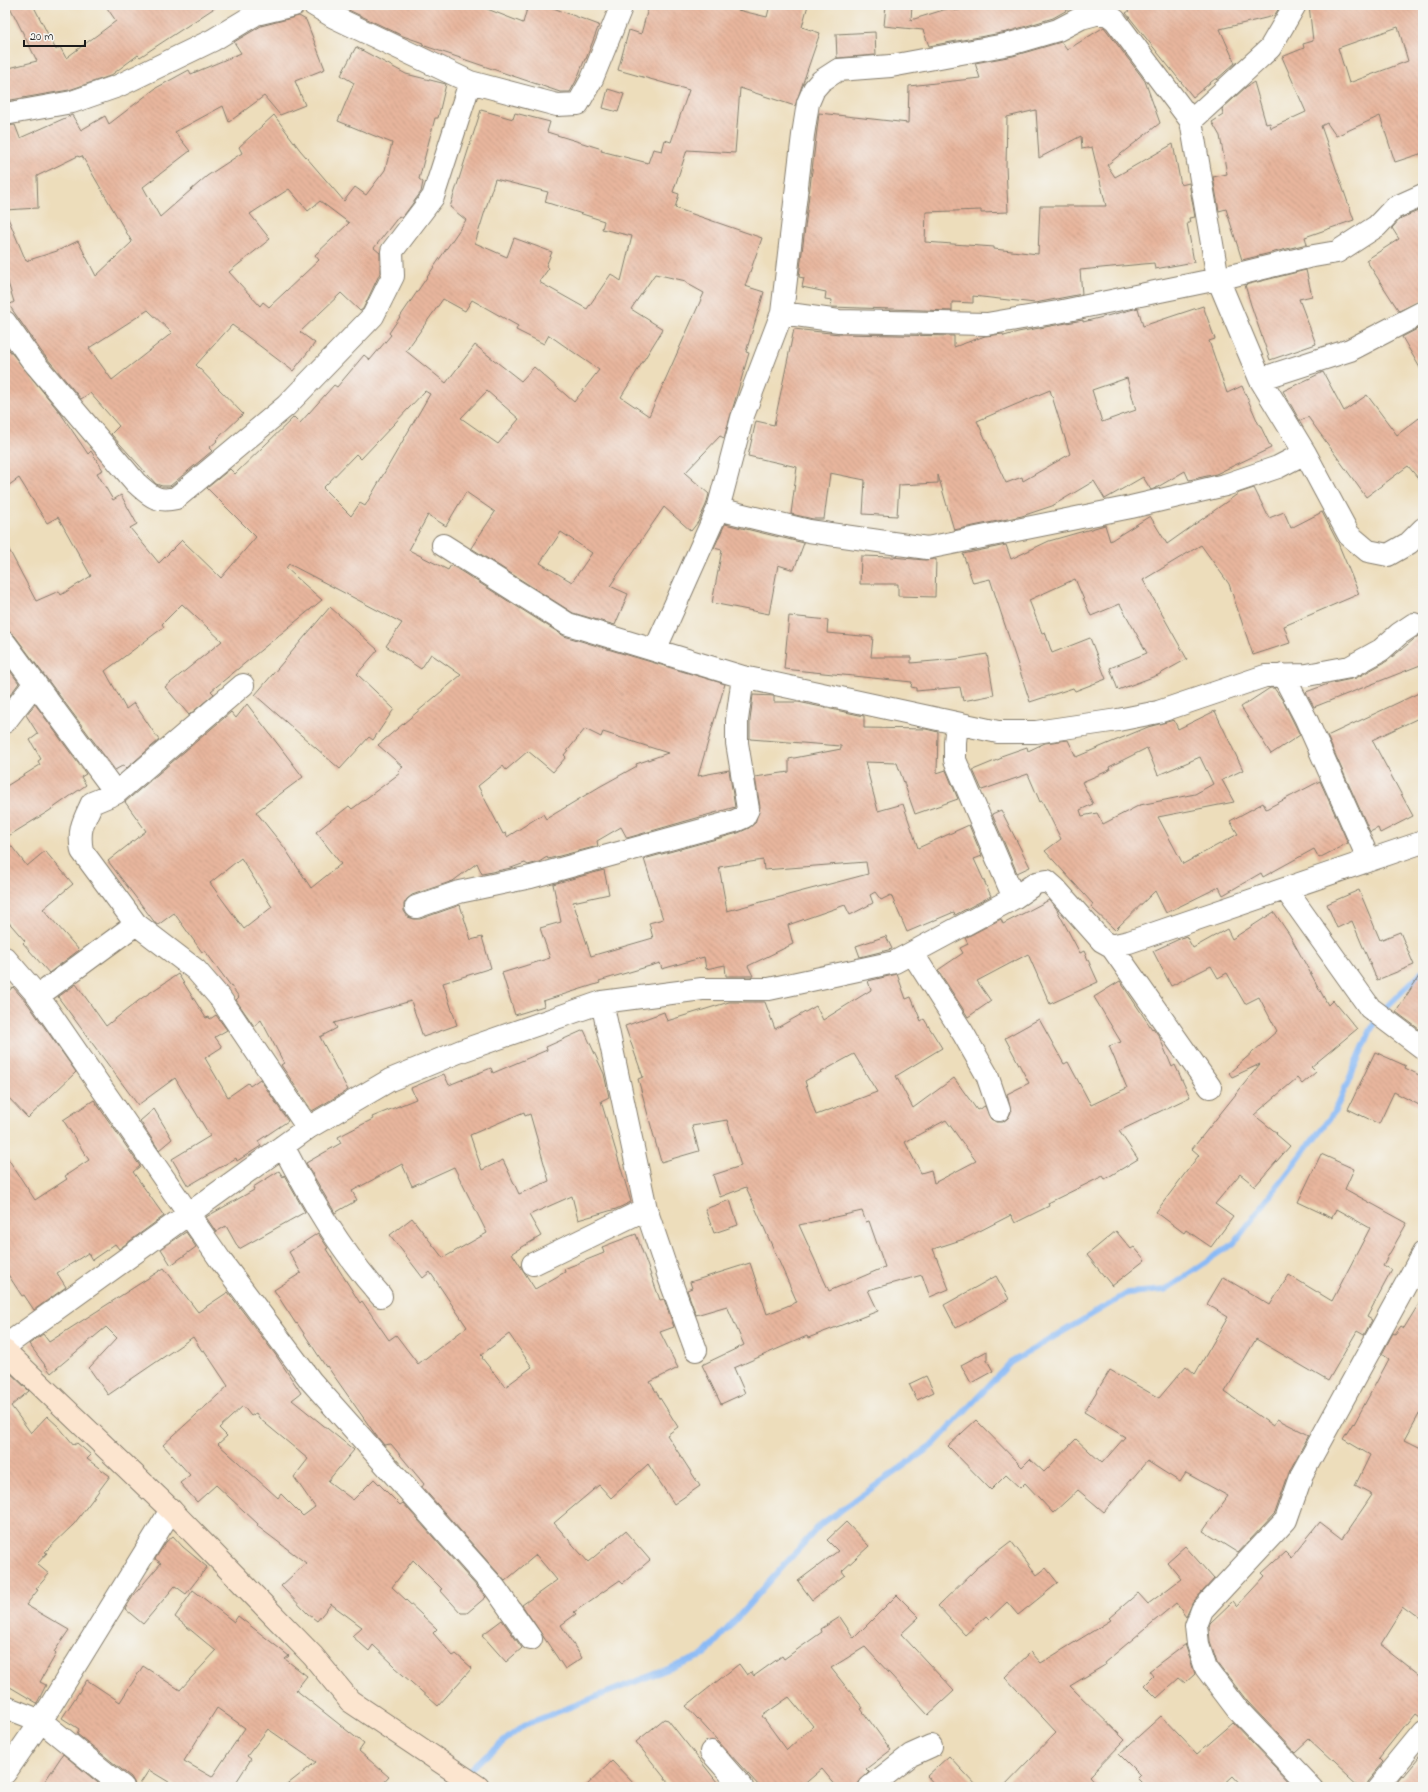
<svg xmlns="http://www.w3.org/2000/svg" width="1428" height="1792" font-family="'Indie Flower',sans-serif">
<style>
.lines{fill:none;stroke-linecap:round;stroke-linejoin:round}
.stream{stroke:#89baf6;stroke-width:6}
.building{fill:url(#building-back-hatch);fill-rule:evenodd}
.street-casing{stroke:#847c6c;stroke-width:24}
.secondary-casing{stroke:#847c6c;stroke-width:24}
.street{stroke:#fff;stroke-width:22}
.secondary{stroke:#fce5cf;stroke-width:22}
</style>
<defs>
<pattern id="building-back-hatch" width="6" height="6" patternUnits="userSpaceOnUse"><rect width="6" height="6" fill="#e8b69d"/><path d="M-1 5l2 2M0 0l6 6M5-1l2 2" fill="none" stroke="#c69c87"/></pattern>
</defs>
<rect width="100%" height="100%" fill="#f6f6f2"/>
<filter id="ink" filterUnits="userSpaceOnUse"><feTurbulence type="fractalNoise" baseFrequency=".025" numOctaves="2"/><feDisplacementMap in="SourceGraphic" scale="8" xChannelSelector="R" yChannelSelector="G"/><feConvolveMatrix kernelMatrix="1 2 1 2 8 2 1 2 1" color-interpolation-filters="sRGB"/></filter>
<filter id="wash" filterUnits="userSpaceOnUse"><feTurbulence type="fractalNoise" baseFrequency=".012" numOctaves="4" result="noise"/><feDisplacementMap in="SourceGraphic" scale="16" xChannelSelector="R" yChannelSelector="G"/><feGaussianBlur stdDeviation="0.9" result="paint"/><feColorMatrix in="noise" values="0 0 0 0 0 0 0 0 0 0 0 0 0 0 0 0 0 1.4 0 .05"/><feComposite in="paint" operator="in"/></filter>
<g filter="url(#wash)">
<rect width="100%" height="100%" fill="#edddbb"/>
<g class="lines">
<path class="stream" d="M465,1773L524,1725L704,1655L820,1525L933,1445L1010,1363L1128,1293L1165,1290L1234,1243L1335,1111L1377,1016L1423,971
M451,1787L458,1779"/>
</g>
<g id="blocks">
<path class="building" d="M9,5H33L56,50L60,47L66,58L116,21L105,5H219L140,57L138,55L110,76L69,90L5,101V69L37,61Z
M338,5H477L523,23L528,5H545L599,25L586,59H585L576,81L570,92H560L422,45L423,43L403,36Z
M649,5H717L767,17L770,5H808L802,27L820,33L795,106L740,88L735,153L687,150L673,192L679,194L675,208L762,238L745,286L764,292L746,352L749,353L724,438L720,436L685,473L709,494L706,505L698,522L691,531L664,507L610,586L628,594L615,625L573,613L471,548L495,512L466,492L446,526L428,515L409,550L448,570L451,565L564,636L725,684L698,776L729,770L735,807L627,838L621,827L597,841L598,846L548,859L547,857L539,862L528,865L525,863L511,868L482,874L477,863L453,881L412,895L407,899L404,904V911L408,917L414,919H420L460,905L471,940L482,937L491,968L443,983L457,1025L423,1037L411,1001L334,1023L337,1028L320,1037L348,1090L312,1111L281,1065L284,1063L261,1020L254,1026L236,1000L239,997L205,951L202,952L174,913L158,925L156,924L108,861L146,831L125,802L231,712L236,718L247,704L303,777L256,812L284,847L311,888L341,864L316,832L349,806L352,809L400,773L398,771L403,767L378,745L461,675L431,654L421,669L386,646L402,623L289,564L286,568L322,600L211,691L214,694L189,715L165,687L222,641L182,604L162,624L164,627L105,671L126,709L134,703L159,740L127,768L124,765L115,770L15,636L10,632L5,631V542L36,601L59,591L61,595L91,576L58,517L47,523L19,478L5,488V345L61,414L88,454L91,451L103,470L97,473L113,500L121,495L137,524L130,528L159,563L182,540L221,578L256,537L207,488L230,469L235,474L294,417L300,423L334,385L337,387L364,355L370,360L391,335L389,333L466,220L450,207L481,110L513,119L515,113L550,122L547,132L602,149L601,151L648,163L653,149L662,151L665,140L671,142L689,90L618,70L629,30L641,34ZM495,179L548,192L545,202L604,221L602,229L632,236L621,281L611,274L587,309L539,282L549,268L546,266L552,252L514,238L507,257L475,243ZM655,274L686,281V283L704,293L649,416L621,397L663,329L631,309ZM443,299L465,311L472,300L518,326L516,330L544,344L549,335L599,370L574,402L534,367L521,381L475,345L446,383L406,351ZM425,391L430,394L365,506L360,503L351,516L323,488L356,454L361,459ZM487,391L519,419L498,444L461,418ZM561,532L592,553L572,582L540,563ZM585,729L601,737L603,732L668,753L636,764L637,766L599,787L546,819L543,814L507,837L506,833L503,834L478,786L503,766L506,770L528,751L553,772L566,757L564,755ZM241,858L272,907L244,929L210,883Z
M886,5H912L911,20L953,7L954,11L979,5H1076L1053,18L1007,32L929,46L923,30L884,26Z
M1126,5H1281L1274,16L1220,29L1235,63L1216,80V78L1193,97L1126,13L1129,11Z
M1309,5H1423V153L1395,162L1380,116L1336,136L1327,123L1321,126L1354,220L1305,237L1307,244L1242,260L1226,209L1219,211L1213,177L1227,174L1220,136L1212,122L1223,115L1222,109L1246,87L1254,82L1266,124L1270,123L1271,128L1306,112L1282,57L1304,48L1303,44L1313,41ZM1398,27L1408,61L1349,83L1338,48Z
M299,16L306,20L325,69L295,81L305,105L280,115L264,96L229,122L223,106L175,132L190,151L143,187L160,217L207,176L242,153L239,147L274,115L300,150L344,201L355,187L366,195L385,170L392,143L338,121L354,83L341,75L356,47L406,74L446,84L438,118H435L419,179L423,182L421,192L402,218L399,216L374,248L380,253V273L363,309L360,311L341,293L300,332L315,343L293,371L232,325L196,365L243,414L216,440L217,441L209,448L212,451L170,486H162L156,484L111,434L119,426L90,393L81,399L41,351L9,305L14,302L5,273V211L26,261L57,251L78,241L96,276L132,242L82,156L79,157L78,156L37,176L38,208L5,210V126L15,125L20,138L72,115L81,130L105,116L109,124L156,88L189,70L191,74L241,53L234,42L261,26ZM289,189L308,211L320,201L349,223L315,255L319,260L269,307L263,302L260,306L229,272L270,239L250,214ZM148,310L172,333L112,380L89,348Z
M1104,27L1145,81L1160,123L1107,165L1115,177L1173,144L1181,185L1189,183L1195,217L1189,218L1190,223H1187L1194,262L1155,269L1154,263L1080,270L1082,294L1035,303L973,296V303L952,302V311L831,307L832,300L825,299L826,292L802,287L804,278L799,277L819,113L908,123L909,86L980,78L975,63L1013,56L1061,42L1067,50ZM1036,110L1039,158L1081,136L1082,149L1092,147L1106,206H1040L1038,254L994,249V247L925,242L926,212L981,210V213L1008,212L1006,166L1007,117Z
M875,32L876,55L837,58L836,34Z
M608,89L624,94L618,112L603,108Z
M1423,209V300L1399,311L1366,260L1399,239L1392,228L1401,218Z
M1306,270L1312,296L1299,299L1316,344L1270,360L1251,305L1245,285Z
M1203,306L1215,339L1209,341L1227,393L1242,386L1259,425H1260L1271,448L1216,474L1189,480L1185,471L1156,488L1151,490L1143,477L1105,499L1094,481L1052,506L1022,516L954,530L938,475V483L899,485L897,516L863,514L865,480L830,473L824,519H813L791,514L797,467L748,456L756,421L774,425L794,329L839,334L954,336V347L985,336L1003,334L1004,336L1018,332L1083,320V322L1138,308L1143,326ZM1127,378L1136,410L1102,422L1092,390ZM1050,390L1070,454L1023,481L1022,477L1006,483L977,421Z
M1423,326V373L1402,337Z
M1323,372L1344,411L1367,395L1397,435L1423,415V484L1408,466L1366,497L1308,417L1300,421L1283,391Z
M1254,488L1269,518L1284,512L1291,528L1322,512L1338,543L1359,594L1284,626L1290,643L1253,655L1229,584L1201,545L1143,580L1187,659L1158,675L1118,690L1110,668L1147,653L1120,604L1091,616L1075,579L1029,600L1042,633L1045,632L1052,653L1090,638L1106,679L1075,691L1073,688L1030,702L990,579L973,583L963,554L1006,545L1011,559L1049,541L1105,525L1110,541L1150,516L1167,544L1239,493Z
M725,524L804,543L794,570L778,565L769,614L712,603L722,550L714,548Z
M861,556L892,557L925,560L936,559L935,597L898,596V584H860Z
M330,607L378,650L357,674L394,709L373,740L369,737L340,769L255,695Z
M789,616L828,620L827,633L873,637L871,657H911V663L957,659L987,654L994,695L963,701L960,687L916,691V688L911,687L912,682L784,669Z
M1423,632V664L1314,707L1306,692L1328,684L1356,678L1387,661Z
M5,664L19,683L5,702Z
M1270,688H1274L1283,701L1300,735L1271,754L1241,707Z
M1423,691V716L1372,740L1413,816L1380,833L1378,828L1370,832L1327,736Z
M753,695L774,696V702H798L864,716V728L926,729L938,732L937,773L946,770L958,799L915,814L897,763L865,762L878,811L903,804L918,848L969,825L982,856L974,859L991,896L955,915L954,912L907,932L891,895L881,900L875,892L870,895L873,903L850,915L845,905L788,925L793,944L748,966L753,976H726L725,965L706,969L704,957L662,969L660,963L599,981L600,983L543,1001L544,1006L515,1015L502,973L550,958L540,928L561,922L553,884L604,870L609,894L573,902L591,956L653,938L649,923L663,919L644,859L738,833L749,828L755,823L760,807L755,777L789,772V759L841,749V746L750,739V721ZM763,860L764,870L866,862L868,874L727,911L719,867Z
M35,704L86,774L81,777L86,785L49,811L5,838L27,866L45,851L73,884L43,909L79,950L49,973L23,943L25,941L5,918V787L40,765L38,761L41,759L30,740L38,734L26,715Z
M1215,711L1243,770L1222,780L1234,802L1158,817L1183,864L1238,834L1230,821L1263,803L1266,809L1320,781L1348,843L1319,858L1314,849L1263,877L1261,873L1223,895L1219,887L1166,913L1155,891L1115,930L1091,907L1093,904L1045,851L1061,839L1042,801L1040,802L1028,774L982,790L973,770L1002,758L1001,756L1027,747L1028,751L1045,743L1068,740L1076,757L1148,727L1174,720L1178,729ZM1147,748L1158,775L1200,757L1213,784L1195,794L1140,805L1103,824L1097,813L1082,816L1080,810L1093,804L1082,782L1110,770L1109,767Z
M1001,810L1030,867L1017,873L992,814Z
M1359,890L1380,940L1400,932L1414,965L1377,980L1352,921L1337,928L1327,904Z
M1049,900L1056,908L1080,953L1084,951L1098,982L1050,1004L1028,954L977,981L991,1001L968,1017L938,970L963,953L960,948L968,944L965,938L1001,919L1003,924Z
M1274,912L1289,934L1328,1005L1333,1000L1357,1029L1311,1067L1316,1072L1302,1084L1297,1078L1254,1115L1277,1133L1276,1134L1290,1146L1255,1186L1240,1174L1215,1204L1233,1217L1211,1247L1186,1230L1184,1233L1156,1212L1199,1155L1192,1149L1260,1064L1232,1077L1229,1073L1277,1031L1259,997L1245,1004L1227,973L1218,978L1211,966L1171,986L1153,951L1186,936L1193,948L1227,929L1232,939Z
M886,936L892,949L860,957L856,946Z
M1423,970V1032L1396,1012Z
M178,974L206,1018L209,1017L210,1019L216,1015L227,1030L215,1037L222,1047L205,1058L228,1097L248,1083L250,1086L260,1079L288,1121L258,1141L261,1146L237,1161L236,1158L188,1186L172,1159L210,1136L175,1078L138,1105L58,997L76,984L106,1026L142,998Z
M897,974L906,999L911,997L921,1021L924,1019L942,1048L896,1076L913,1108L954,1078L977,1110L985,1106L991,1119L996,1122H1003L1008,1118L1011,1112L1007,1094L1029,1083L1005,1038L1039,1019L1064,1064L1068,1062L1091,1105L1127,1088L1109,1046L1121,1042L1094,997L1120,981L1152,1029L1153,1028L1159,1036L1172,1067L1175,1065L1190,1097L1119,1131L1138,1159L1105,1179L1103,1176L1048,1203L1049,1206L1015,1223L1011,1215L964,1239L933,1249L949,1289L930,1297L922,1275L868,1290L878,1311L808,1338L807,1336L734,1368L745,1393L721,1404L702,1365L744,1345L727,1306L696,1315L687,1290L692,1288L690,1282L750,1263L767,1314L797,1302L746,1187L720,1197L713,1175L741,1166L727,1120L692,1126L699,1151L661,1162L638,1079L643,1077L625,1026L664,1012L667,1021L729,1002H765L775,1029L816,1006L823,1020L871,990L868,981ZM854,1054L877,1092L816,1115L805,1081ZM946,1120L976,1161L934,1183L931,1170L921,1173L905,1142ZM862,1211L866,1222L869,1221L885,1267L829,1291L799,1225Z
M13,987L28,1004L76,1072L28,1118L5,1094V994Z
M584,1030L604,1074L609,1097L601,1101L631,1202L616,1209L578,1220L572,1196L529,1215L541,1236L512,1253L535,1289L565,1272L564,1269L604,1253L602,1247L636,1234L660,1300L664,1299L674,1327L660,1332L678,1368L650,1382L678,1427L667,1435L700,1486L674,1504L648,1464L611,1498L599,1485L554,1523L588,1562L625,1531L650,1560L623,1583L620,1580L574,1612L576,1614L561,1625L582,1658L565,1669L522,1605L557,1580L536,1555L505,1581L422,1487L424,1484L391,1444L384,1445L375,1434L327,1366L326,1367L297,1323L296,1324L274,1290L301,1273L289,1252L318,1233L328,1248L326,1249L360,1303L362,1301L389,1340L396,1335L418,1364L467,1327L430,1272L423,1278L390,1235L412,1218L443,1258L487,1233L454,1167L412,1186L402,1164L352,1191L357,1200L335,1213L306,1163L341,1143L338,1137L373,1119L372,1117L416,1099L411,1088L444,1074L449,1085L491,1068L493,1073L547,1050L546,1047ZM524,1112L525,1116L530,1114L549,1181L519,1194L503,1160L482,1170L470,1135ZM509,1334L532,1367L505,1387L482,1358L483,1357L481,1355Z
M1375,1052L1406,1066L1405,1068L1423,1077V1107L1394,1092L1379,1124L1348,1109Z
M94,1100L140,1166L133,1172L164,1216L119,1249L115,1244L92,1260L88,1253L57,1273L66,1287L34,1310L24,1295L22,1296L5,1270V1154L35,1200L67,1179L65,1176L89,1160L63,1120Z
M154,1109L172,1139L159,1150L140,1121Z
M1321,1154L1354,1169L1345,1189L1407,1223L1383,1265L1392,1270L1367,1317L1372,1320L1364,1335L1357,1331L1328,1381L1256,1339L1225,1392L1273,1426L1277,1419L1309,1435L1290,1470L1275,1513L1238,1553L1203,1531L1228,1496L1186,1473L1180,1482L1147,1461L1104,1512L1078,1490L1053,1513L1025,1483L1020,1488L1006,1475L991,1490L948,1446L976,1420L1022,1467L1030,1459L1044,1472L1076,1439L1102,1463L1125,1437L1084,1412L1110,1370L1159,1398L1186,1366L1195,1374L1228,1317L1207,1304L1223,1277L1270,1305L1289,1275L1332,1301L1370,1228L1336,1209L1332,1218L1298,1202Z
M279,1171L283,1177L284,1175L305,1212L239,1249L226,1226L216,1232L206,1217L254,1190L253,1187Z
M730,1200L738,1225L714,1233L705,1209Z
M1116,1231L1131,1249L1134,1247L1145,1260L1112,1286L1087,1255Z
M186,1232L196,1247L171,1265L161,1249Z
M164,1268L198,1312L228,1292L275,1354L301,1393L292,1400L354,1450L328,1481L353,1500L374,1479L400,1505L403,1503L486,1597L467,1613H461L440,1590L442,1589L413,1560L392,1587L437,1629L433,1633L453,1656L456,1654L472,1668L438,1706L394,1667L395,1666L373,1645L369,1651L352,1636L362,1627L331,1604L317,1621L308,1614L281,1586L306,1563L257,1526L258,1524L216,1485L197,1502L180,1483L190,1475L163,1445L228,1386L204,1350L202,1351L193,1337L108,1395L89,1368L117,1338L106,1327L51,1373L29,1344L43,1334L49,1342ZM243,1406L251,1416L256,1413L260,1419L308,1459L294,1477L315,1507L303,1516L281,1494L278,1498L218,1444L227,1436L219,1428Z
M996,1276L1009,1299L956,1328L944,1305Z
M1423,1297V1407L1405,1440L1423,1449V1621L1404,1607L1381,1644L1423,1677V1720L1415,1714L1380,1758L1383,1761L1368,1779L1366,1787H1361L1309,1739L1295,1752L1247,1701L1217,1662L1210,1641L1209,1628L1210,1623L1233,1601L1237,1606L1265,1576L1262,1573L1285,1552L1291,1558L1320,1522L1342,1539L1372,1495L1355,1486L1370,1455L1343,1439L1353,1423L1354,1424L1389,1359L1382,1354L1393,1333L1395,1334L1401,1326L1404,1328Z
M987,1351V1360L993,1371L971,1383L961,1365Z
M5,1368L29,1391L11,1406L31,1433L47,1416L59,1427L74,1445L77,1443L91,1455L87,1459L110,1476L74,1524L45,1552L47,1553L37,1564L49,1574L36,1589L38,1590L26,1605L69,1630L54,1652L56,1654L40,1682L46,1685L37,1703L5,1684Z
M926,1376L934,1392L917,1400L909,1384Z
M846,1522L869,1546L842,1571L845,1575L812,1600L798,1581L838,1551L827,1540Z
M173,1536L183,1547L207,1567L186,1594L175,1586L143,1624L125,1609L133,1596L161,1563L155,1559L166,1542Z
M1011,1541L1037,1575L1046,1568L1058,1583L1018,1615L1007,1602L989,1619L986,1616L965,1635L938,1606L976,1569V1568Z
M1185,1546L1214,1579L1193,1602L1186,1617L1176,1603L1104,1663L1105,1665L1070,1686L1125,1740L1090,1776L1100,1787H1003L1056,1732L1005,1677L1031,1652L1041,1663L1111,1620L1109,1618L1138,1593L1148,1604L1181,1579L1167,1562Z
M193,1590L234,1622L238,1616L289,1656L285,1659L307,1676L296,1690L364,1744L359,1751L389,1777L380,1787H284L316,1762L268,1729L247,1756L251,1759L233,1787H177L149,1770L138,1787H135L134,1782L131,1777L77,1734L79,1729L62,1718L87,1680L120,1702L143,1666L180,1690L216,1651L175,1617ZM217,1708L245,1728L212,1777L184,1761Z
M897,1595L919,1617L901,1634L954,1691L928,1715L865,1647L831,1668L863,1708L861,1709L891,1750L866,1769L869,1772L859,1782L858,1787H837L822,1769L801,1787H760L686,1706L739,1664L747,1675L751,1672L754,1676L782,1656L784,1659L822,1632L821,1629L840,1617L854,1638ZM789,1697L813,1726L787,1750L762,1716Z
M502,1620L522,1648L506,1662L482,1635Z
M1185,1644L1195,1674L1185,1683L1179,1678L1157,1698L1144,1685L1153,1676L1149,1671Z
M1161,1716L1197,1754L1233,1723L1294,1787H1243L1233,1776L1221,1787H1146L1137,1778L1140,1775L1119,1754Z
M664,1719L668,1720L721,1787H672L636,1742Z
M63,1754L103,1787H41Z
M1423,1754V1787H1394L1402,1777L1403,1778Z
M949,1756L978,1787H937L927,1776Z
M612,1761L637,1787H585Z"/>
</g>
</g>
<g filter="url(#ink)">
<use href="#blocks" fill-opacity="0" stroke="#847c6c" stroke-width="1"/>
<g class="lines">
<defs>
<path id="street" d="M314,5L334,17L470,82L557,105L578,104L592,79L622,5
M5,114L72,102L118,86L213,40L256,14L294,5
M1191,121L1270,48L1295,5
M782,313L839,321L987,324L1058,312L1218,279L1308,257L1337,252L1377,226L1394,208L1423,195
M5,322L31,359L136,483C150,495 156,503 176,498L286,406L373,316L393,276L392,251L433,197L470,82
M1260,379L1350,350L1423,312
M718,509L809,531L927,548L1131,507L1225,485L1278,467L1305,453
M443,545L568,624L743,677L998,732H1036L1118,720L1158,712L1265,676L1307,675L1350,667L1381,650L1399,634L1414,624
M5,643L116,793
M655,650L718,509L742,418L782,313L803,135L808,103L814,89L821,81L838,70L891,66L1010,44L1058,30L1081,18L1096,14H1107L1115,20L1191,121L1218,279L1260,379L1305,453L1349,535L1368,551L1388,555L1409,543L1423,529
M1283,675L1306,719L1369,860
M243,685L116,793L92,803C83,822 78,830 82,851L136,924L196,970L220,998L308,1128
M5,722L35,683
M957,724L955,742V760L1014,898
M1286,890L1370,1008L1423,1048
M416,907L459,892L531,877L735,821L744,817L748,809L737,743V720L743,677
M1111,946L1129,942L1423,842
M913,954L963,1033L987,1075L999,1110
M5,958L38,996L221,1261L311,1381L495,1588L531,1639
M38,996L136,924
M602,1002L646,1209L669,1277L696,1350
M283,1146C311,1200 341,1251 381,1296
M533,1264L646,1209
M5,1346L308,1128L390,1080L461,1051L602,1002L702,989H769L895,962L1014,898L1036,883L1047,881L1055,888L1102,941L1111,946L1210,1087
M5,1707L41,1721L123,1787
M711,1752L742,1787
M5,1773L41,1721L171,1510
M870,1787L911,1755L931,1746
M1311,1787L1237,1709L1206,1668L1198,1644L1196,1626L1202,1610L1286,1520L1302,1474L1423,1253
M1378,1787L1423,1732"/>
<path id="secondary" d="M5,1351L171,1510L313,1656L350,1701L478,1787"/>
</defs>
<use href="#street" class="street-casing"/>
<use href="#secondary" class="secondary-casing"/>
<use href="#street" class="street"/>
<use href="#secondary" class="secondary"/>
</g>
</g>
<rect width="1428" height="1792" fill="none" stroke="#f6f6f2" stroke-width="20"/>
<path d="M24 40v6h61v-6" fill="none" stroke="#1c1c1c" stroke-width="2"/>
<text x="30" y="40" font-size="12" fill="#1c1c1c" stroke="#f6f6f2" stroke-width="3" paint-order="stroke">20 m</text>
</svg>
